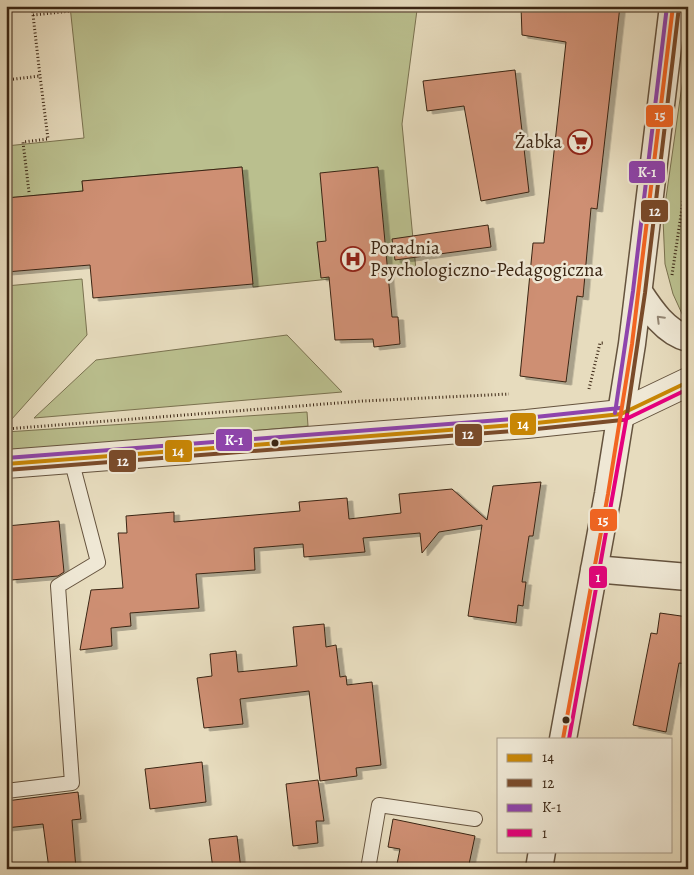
<svg xmlns="http://www.w3.org/2000/svg" width="694" height="875" font-family="Alegreya,serif">
<style>
.green{fill:#babf8e;stroke:#7a7250}
.building{fill:#ce8f73;stroke:#3a2513;filter:url(#shadow)}
.lines{fill:none;stroke-linecap:round;stroke-linejoin:round}
.service-casing{stroke:#65533e;stroke-width:16}
.minor-casing{stroke:#65533e;stroke-width:29}
.tertiary-casing{stroke:#65533e;stroke-width:30}
.path{stroke:#3a2513;stroke-width:3;stroke-dasharray:1 2.5;stroke-linecap:butt}
.service{stroke:#efe8d5;stroke-width:14}
.minor{stroke:#efe8d5;stroke-width:26}
.tertiary{stroke:#efe8d5;stroke-width:28}
.bus-1-casing{stroke:#efe8d5;stroke-width:8}
.bus-2-casing{stroke:#efe8d5;stroke-width:8}
.bus-3-casing{stroke:#efe8d5;stroke-width:8}
.bus-4-casing{stroke:#efe8d5;stroke-width:8}
.bus-5-casing{stroke:#efe8d5;stroke-width:8}
.bus-1{stroke:#c88605;stroke-width:4}
.bus-2{stroke:#7a4b2a;stroke-width:4}
.bus-3{stroke:#8e44ad;stroke-width:4}
.bus-4{stroke:#e5007d;stroke-width:4}
.bus-5{stroke:#f26522;stroke-width:4}
.oneway{stroke:#948674}
.bus-dot{fill:#3a2513;stroke:#efe8d5;stroke-width:2}
.labels{text-anchor:middle;dominant-baseline:central;stroke-width:5;stroke-linejoin:round;paint-order:stroke}
.poi-label{font-size:19px;fill:#3a2513;stroke:#efe8d5;text-anchor:end}
.line-badge{stroke:#efe8d5;stroke-width:2}
.badge-label{font-size:14px;text-anchor:middle;font-weight:bold;fill:#fff}
</style>
<defs>
<filter id="shadow"><feDropShadow dx="5.5" dy="3" stdDeviation="0" flood-color="#0004"/></filter>
</defs>
<rect width="100%" height="100%" fill="#e7dcbe"/>
<filter id="stains"><feTurbulence type="fractalNoise" baseFrequency=".004" numOctaves="4"/><feColorMatrix values="0 0 0 0 .2 0 0 0 0 .09 0 0 0 0 .02 0 0 0 .5 -.17"/></filter>
<radialGradient id="worn" r=".72"><stop offset=".6" stop-color="#630" stop-opacity="0"/><stop offset="1" stop-color="#630" stop-opacity=".3"/></radialGradient>
<path class="green" d="M70,6H445V9L417,10L402,124L416,270L253,287L242,167L82,181L83,191L6,198V146L84,138Z
M688,43V327L673,294L665,264L663,219Z
M82,279L87,335L11,420H6V286Z
M287,335L342,392L34,418L96,360Z
M307,412L308,426L6,452V432Z"/>
<path class="building" d="M521,6H620L597,209L591,208L583,297L577,296L566,382L520,376L533,243H544L566,42L522,35Z
M515,70L529,192L481,201L464,106L427,111L423,81Z
M242,167L253,284L93,298L90,265L6,272V198L83,191L82,181Z
M378,167L392,317H398L400,344L374,347L373,339L335,340L329,277L321,278L317,242L326,241L320,173Z
M488,225L491,247L395,260L392,239Z
M541,482L533,536H529L522,582H526L523,606L518,605L516,623L468,616L482,525L439,532L422,553L420,533L363,538L365,552L304,557L303,544L254,548L255,570L196,574L199,608L130,613L131,626L111,628L112,646L80,650L91,590L123,588L118,533H127L126,516L174,512V522L300,511L299,502L347,498L349,519L401,513L399,494L452,489L487,520L493,486Z
M59,521L64,572L58,576L11,580L7,526Z
M660,613L688,617V664L679,663L666,732L633,725L651,633L657,634Z
M324,624L326,647L336,645L340,677L346,676L347,685L372,682L381,765L356,768L357,776L320,781L309,691L240,699L243,724L204,728L197,678L212,676L210,654L236,651L238,672L297,666L293,627Z
M202,762L206,802L150,809L145,769Z
M318,780L324,821H316L318,843L293,846L286,784Z
M78,792L81,819L72,820L76,869H49L43,824L6,828V801Z
M393,819L475,836L468,869H396L400,849L388,847Z
M237,836L241,869H213L209,839Z"/>
<g class="lines">
<defs>
<path id="service" d="M6,791L72,783L58,586L98,562L71,459
M368,869L379,805L475,819"/>
<path id="minor" d="M639,292C650,309 666,333 688,338
M594,569L688,577
M563,739L608,494L632,344L673,6
M539,869L542,851"/>
<path id="tertiary" d="M6,464L527,424L621,414L688,382"/>
</defs>
<use href="#service" class="service-casing"/>
<use href="#minor" class="minor-casing"/>
<use href="#tertiary" class="tertiary-casing"/>
<path class="path" d="M33,15L71,11
M6,80L40,76L32,6
M29,192L23,142L48,139L40,76
M672,275L688,168
M589,389L600,343H604
M6,429L363,401L509,394"/>
<use href="#service" class="service"/>
<use href="#minor" class="minor"/>
<use href="#tertiary" class="tertiary"/>
<defs>
<path id="bus-1" d="M6,464L527,424L621,414L688,382"/>
<path id="bus-2" d="M627,415L645,293L679,7
M6,470L527,430L622,420"/>
<path id="bus-3" d="M615,413L633,291L667,6
M6,458L526,418L620,408"/>
<path id="bus-4" d="M624,420L688,389
M569,739L627,415"/>
<path id="bus-5" d="M563,739L608,494L632,344L673,6"/>
</defs>
<use href="#bus-1" class="bus-1-casing"/>
<use href="#bus-2" class="bus-2-casing"/>
<use href="#bus-3" class="bus-3-casing"/>
<use href="#bus-4" class="bus-4-casing"/>
<use href="#bus-5" class="bus-5-casing"/>
<use href="#bus-1" class="bus-1"/>
<use href="#bus-2" class="bus-2"/>
<use href="#bus-3" class="bus-3"/>
<use href="#bus-4" class="bus-4"/>
<use href="#bus-5" class="bus-5"/>
</g>
<defs><path id="oneway-chevron" d="M-2-3.5L2.5 0L-2 3.5" fill="none" stroke-width="1.6" stroke-linecap="round" stroke-linejoin="round" transform="scale(1.25)"/></defs>
<use class="oneway" href="#oneway-chevron" transform="translate(660 319) rotate(-135)"/>
<defs>
<symbol id="supermarket-ring" viewBox="-11 -11 22 22"><circle r="9.5" fill="#efe8d5" stroke="#8f2418" stroke-width="1.5"/><path d="M-6-5.5h2.5l.6 2H6L4.5 2H-2.5L-4.4-4H-6ZM-1.5 3.2a1.3 1.3 0 1 0 .1 0ZM3 3.2a1.3 1.3 0 1 0 .1 0Z" fill="#8f2418"/></symbol>
<symbol id="hospital-ring" viewBox="-11 -11 22 22"><circle r="9.5" fill="#efe8d5" stroke="#8f2418" stroke-width="1.5"/><path d="M-5-5h3v3.5h4V-5h3V5h-3V1.5h-4V5h-3Z" fill="#8f2418"/></symbol>
</defs>
<g fill-rule="evenodd">
<use href="#supermarket-ring" x="566" y="128" width="28" height="28"/>
<use href="#hospital-ring" x="339" y="245" width="28" height="28"/>
</g>
<g class="bus-dot">
<circle cx="275" cy="443" r="4.5"/>
<circle cx="566" cy="720" r="4.5"/>
</g>
<g class="labels">
<g class="poi-label">
<text x="562" y="142">Żabka</text>
<text x="370" y="248" text-anchor="start">Poradnia<tspan x="370" dy="22">Psychologiczno-Pedagogiczna</tspan></text>
</g>
</g>
<g class="line-badge">
<rect x="645" y="104" width="29" height="24" rx="5" fill="#f26522"/>
<rect x="628" y="160" width="38" height="24" rx="5" fill="#8e44ad"/>
<rect x="640" y="199" width="29" height="24" rx="5" fill="#7a4b2a"/>
<rect x="509" y="412" width="28" height="24" rx="5" fill="#c88605"/>
<rect x="454" y="423" width="29" height="24" rx="5" fill="#7a4b2a"/>
<rect x="215" y="428" width="38" height="24" rx="5" fill="#8e44ad"/>
<rect x="164" y="439" width="29" height="24" rx="5" fill="#c88605"/>
<rect x="108" y="449" width="29" height="24" rx="5" fill="#7a4b2a"/>
<rect x="589" y="508" width="29" height="24" rx="5" fill="#f26522"/>
<rect x="588" y="565" width="20" height="24" rx="5" fill="#e5007d"/>
</g>
<g class="badge-label">
<text x="660" y="120">15</text>
<text x="647" y="177">K-1</text>
<text x="655" y="216">12</text>
<text x="523" y="429">14</text>
<text x="468" y="439">12</text>
<text x="234" y="445">K-1</text>
<text x="178" y="456">14</text>
<text x="123" y="466">12</text>
<text x="603" y="525">15</text>
<text x="598" y="582">1</text>
</g>
<rect width="694" height="875" fill="none" stroke="#e7dcbe" stroke-width="25"/>
<rect x="8" y="8" width="679" height="860" fill="none" stroke="#3a2513" stroke-width="2.5"/>
<rect x="12" y="12" width="669" height="850" fill="none" stroke="#3a2513"/>
<rect x="497" y="738" width="175" height="115" fill="#efe8d5" stroke="#a79a87"/>
<rect x="507" y="754" width="25" height="8" fill="#c88605" stroke="#a79a87"/>
<text x="542" y="762" font-size="15" fill="#3a2513">14</text>
<rect x="507" y="779" width="25" height="8" fill="#7a4b2a" stroke="#a79a87"/>
<text x="542" y="788" font-size="15" fill="#3a2513">12</text>
<rect x="507" y="804" width="25" height="8" fill="#8e44ad" stroke="#a79a87"/>
<text x="542" y="812" font-size="15" fill="#3a2513">K-1</text>
<rect x="507" y="829" width="25" height="8" fill="#e5007d" stroke="#a79a87"/>
<text x="542" y="838" font-size="15" fill="#3a2513">1</text>
<rect width="100%" height="100%" filter="url(#stains)"/>
<rect width="100%" height="100%" fill="url(#worn)"/>
</svg>
